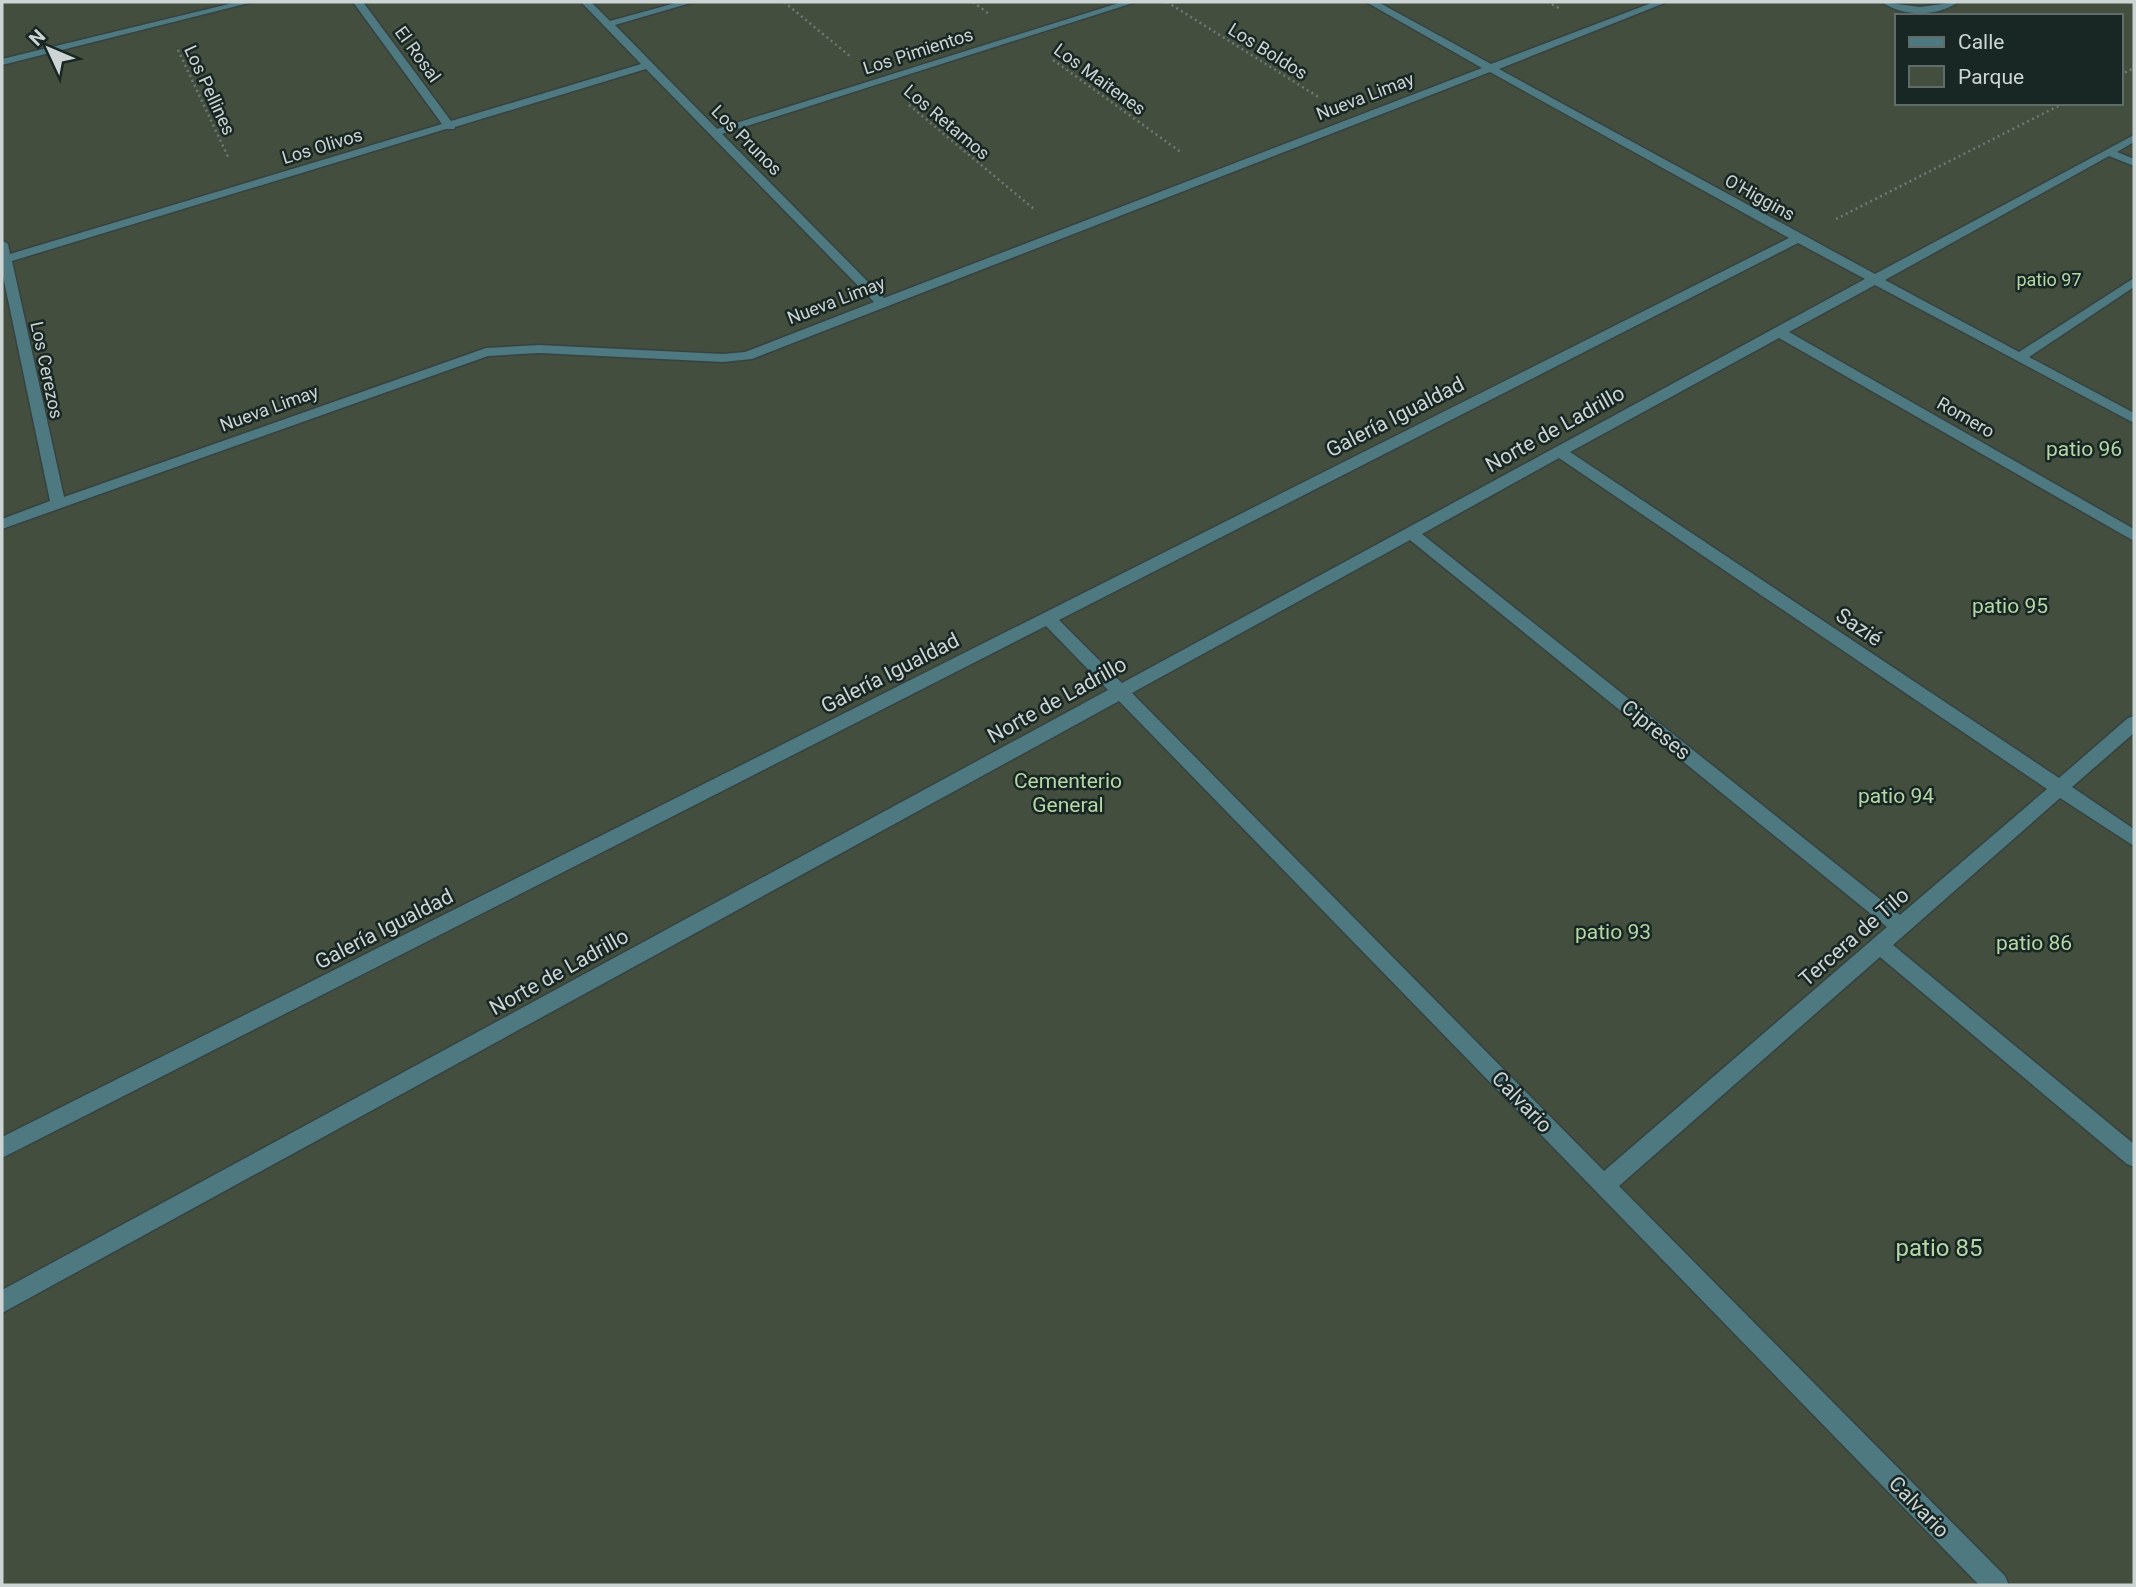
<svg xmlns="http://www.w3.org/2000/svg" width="2136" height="1587" font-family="Roboto,sans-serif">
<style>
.green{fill:#444e3f;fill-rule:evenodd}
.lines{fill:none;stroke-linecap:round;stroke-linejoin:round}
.minor-casing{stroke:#354240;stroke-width:3}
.path{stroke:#6e7977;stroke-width:2.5;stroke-dasharray:2 3.5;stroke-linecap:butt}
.minor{fill:#4e7981;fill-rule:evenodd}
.labels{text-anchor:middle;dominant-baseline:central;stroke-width:5;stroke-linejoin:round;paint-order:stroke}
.far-street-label{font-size:18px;fill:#ccd5d3;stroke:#182624}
.far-park-label{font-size:18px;fill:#b6d7a5;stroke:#182624}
.street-label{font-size:21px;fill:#ccd5d3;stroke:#182624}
.park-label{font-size:21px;fill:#b6d7a5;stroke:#182624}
.near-park-label{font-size:24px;fill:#b6d7a5;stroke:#182624}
</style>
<rect width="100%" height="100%" fill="#182624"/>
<path class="green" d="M2,2H2134V1585H2ZM1896,16H2120V103H1896Z"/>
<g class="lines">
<defs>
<path id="minor" d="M237,2H253L2,65V59Z
M353,2H363L451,121L641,64L581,2H591L610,21L679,2H694L615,25L717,129L1122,2H1136L722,134L884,298L1482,68L1366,2H1378L1491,64L1654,2H1667L1499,69L1875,274L2134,135V142L2117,152L2134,159V166L2109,156L1885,280L2019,352L2134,278V287L2029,357L2134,413V423L1875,285L1789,332L2134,529V541L1779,338L1570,452L2059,778L2128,718L2134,716V733L2072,787L2134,829V846L2060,798L1893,945L2134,1144V1167L2127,1164L1880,957L1619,1186L2005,1576L2009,1585H1979L1119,701L2,1313V1290L1108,690L1046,626L2,1158V1137L1789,238L1490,72L752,359L723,362L539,353L488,356L2,529V519L50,501L2,271V240L8,244L10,254L442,124ZM646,69L874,302L745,352L723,354L539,345L486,348L64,497L12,261L446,129H454L455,127ZM1798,243L1865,279L1122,683L1059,620ZM1559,458L2047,789L1900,915L1422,534ZM1410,540L1887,927L1604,1171L1132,693Z
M1882,2L1920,7L1958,2C1938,17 1902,17 1882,2Z"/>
</defs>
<use href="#minor" class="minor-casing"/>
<path class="path" d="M784,2L851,57
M973,2L989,14
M1167,2L1320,98
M1547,2L1559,8
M178,50L229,159
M1053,60L1182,153
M2120,75L2134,68
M909,105L1034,209
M1836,219L2064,103"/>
<use href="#minor" class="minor"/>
</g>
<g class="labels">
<g class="far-street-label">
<text transform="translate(918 51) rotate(-18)">Los Pimientos</text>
<text transform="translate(1268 51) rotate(32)">Los Boldos</text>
<text transform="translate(418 54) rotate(54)">El Rosal</text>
<text transform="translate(1100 79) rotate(36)">Los Maitenes</text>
<text transform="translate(210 90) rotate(65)">Los Pellines</text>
<text transform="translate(1365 96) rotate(-21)">Nueva Limay</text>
<text transform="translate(947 122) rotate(40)">Los Retamos</text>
<text transform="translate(747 140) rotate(45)">Los Prunos</text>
<text transform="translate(322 146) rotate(-17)">Los Olivos</text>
<text transform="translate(1760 197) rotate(29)">O'Higgins</text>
<text transform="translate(836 300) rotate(-21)">Nueva Limay</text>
<text transform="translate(47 370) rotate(78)">Los Cerezos</text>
<text transform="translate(269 408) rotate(-20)">Nueva Limay</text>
<text transform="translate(1966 417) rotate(30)">Romero</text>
</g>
<g class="far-park-label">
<text x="2049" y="279">patio 97</text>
</g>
<g class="street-label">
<text transform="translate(1395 417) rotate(-27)">Galería Igualdad</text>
<text transform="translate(1555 429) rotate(-29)">Norte de Ladrillo</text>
<text transform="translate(1859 627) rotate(34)">Sazié</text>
<text transform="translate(890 673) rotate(-27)">Galería Igualdad</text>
<text transform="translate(1057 700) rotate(-29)">Norte de Ladrillo</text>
<text transform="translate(1656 730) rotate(39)">Cipreses</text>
<text transform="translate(384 929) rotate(-27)">Galería Igualdad</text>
<text transform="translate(1854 937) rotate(-41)">Tercera de Tilo</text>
<text transform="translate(559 972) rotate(-29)">Norte de Ladrillo</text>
<text transform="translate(1522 1102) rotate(46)">Calvario</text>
<text transform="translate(1919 1507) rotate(46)">Calvario</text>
</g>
<g class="park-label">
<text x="2084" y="449">patio 96</text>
<text x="2010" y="606">patio 95</text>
<text x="1068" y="781">Cementerio<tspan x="1068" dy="24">General</tspan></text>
<text x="1896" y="796">patio 94</text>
<text x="1613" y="932">patio 93</text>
<text x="2034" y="943">patio 86</text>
</g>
<g class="near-park-label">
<text x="1939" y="1248">patio 85</text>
</g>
</g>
<rect width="2136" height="1587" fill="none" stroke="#ccd5d3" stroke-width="7"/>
<rect x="1895" y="14" width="228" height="91" fill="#182624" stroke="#606c6a" stroke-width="2"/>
<rect x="1909" y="37" width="35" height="10" fill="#4e7981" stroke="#606c6a" stroke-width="2"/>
<text x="1958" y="49" font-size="21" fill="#ccd5d3">Calle</text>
<rect x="1909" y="66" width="35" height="21" fill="#444e3f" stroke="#606c6a" stroke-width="2"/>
<text x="1958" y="84" font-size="21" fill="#ccd5d3">Parque</text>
<g transform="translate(49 49) rotate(314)" stroke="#182624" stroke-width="5" paint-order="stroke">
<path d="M0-5L12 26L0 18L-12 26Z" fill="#ccd5d3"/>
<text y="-10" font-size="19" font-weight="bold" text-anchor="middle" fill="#ccd5d3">N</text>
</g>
</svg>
